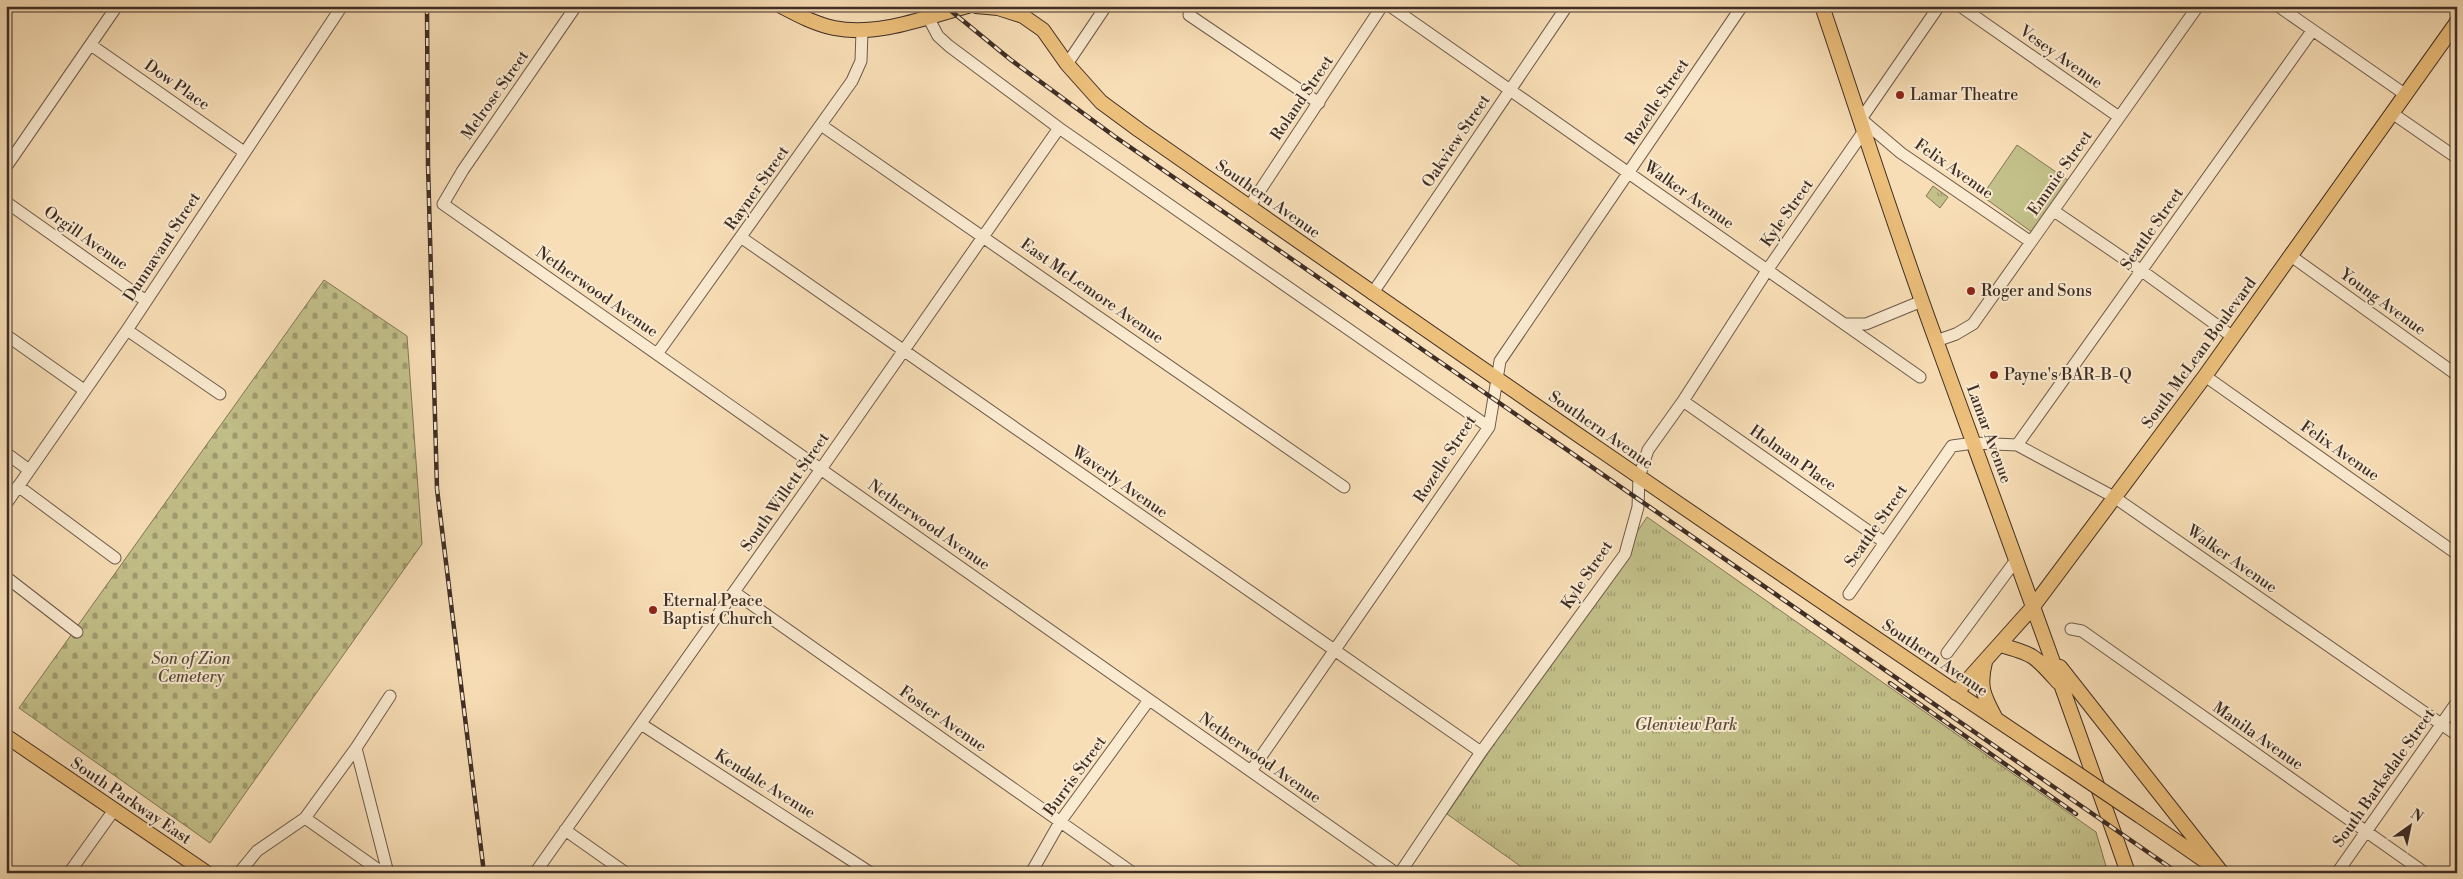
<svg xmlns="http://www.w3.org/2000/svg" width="2463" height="879" font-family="'Libre Bodoni',serif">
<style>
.grass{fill:#c3c089;stroke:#817758}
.cemetery{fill:url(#cemetery-stones);stroke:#817758}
.park{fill:url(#park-tufts);stroke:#817758}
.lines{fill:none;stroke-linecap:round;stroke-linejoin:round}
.minor-casing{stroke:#6d5a4a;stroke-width:13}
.major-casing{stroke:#3f2e26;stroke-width:16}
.minor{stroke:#faead0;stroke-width:11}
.major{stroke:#ecbf7b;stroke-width:14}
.rail-casing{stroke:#3f2e26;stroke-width:4.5}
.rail{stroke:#faead0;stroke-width:2.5;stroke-dasharray:8;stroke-linecap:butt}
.major-bridge-casing{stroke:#3f2e26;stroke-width:16;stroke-linecap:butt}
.major-bridge{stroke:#ecbf7b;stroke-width:14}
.poi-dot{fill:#8f2418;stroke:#faead0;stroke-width:2}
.labels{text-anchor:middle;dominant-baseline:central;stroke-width:4;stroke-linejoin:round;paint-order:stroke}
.street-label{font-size:16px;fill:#3f2e26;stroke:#faead0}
.poi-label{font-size:16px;fill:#3f2e26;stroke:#faead0;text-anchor:start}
.park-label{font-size:16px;font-style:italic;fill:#594b3a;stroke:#faead0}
</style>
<defs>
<pattern id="cemetery-stones" width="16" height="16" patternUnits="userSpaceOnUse" patternTransform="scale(1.25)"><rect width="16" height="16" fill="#c3c089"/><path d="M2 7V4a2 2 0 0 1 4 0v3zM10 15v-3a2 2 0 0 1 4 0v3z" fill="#a09c70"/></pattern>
<pattern id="park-tufts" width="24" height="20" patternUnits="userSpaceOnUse" patternTransform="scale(1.25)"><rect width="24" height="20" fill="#c3c089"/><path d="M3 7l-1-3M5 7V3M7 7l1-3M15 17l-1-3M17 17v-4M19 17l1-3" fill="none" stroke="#a09c70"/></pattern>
</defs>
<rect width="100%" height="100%" fill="#f8deb6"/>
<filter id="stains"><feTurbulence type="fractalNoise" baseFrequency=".004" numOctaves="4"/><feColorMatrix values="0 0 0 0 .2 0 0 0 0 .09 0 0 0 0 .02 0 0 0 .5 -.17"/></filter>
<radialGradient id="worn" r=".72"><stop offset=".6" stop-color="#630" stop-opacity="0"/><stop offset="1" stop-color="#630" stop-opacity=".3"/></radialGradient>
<path class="grass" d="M2017,145L2069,181L2033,233L1982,196Z"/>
<path class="cemetery" d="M324,280L407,336L422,544L210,843L19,708Z"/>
<path class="park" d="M1933,186L1948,197L1940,208L1926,196Z
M1647,517L2096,832L2108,873H1530L1447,814Z"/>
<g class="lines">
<defs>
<path id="minor" d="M576,6L463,170L443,204L1396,873
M1390,6L1920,377
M1939,6L1861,119L1901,153L2031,242
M1960,6L2119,117
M2278,6L2406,95
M1189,15L1319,103
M928,17L938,36L949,46L1059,128L1489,427
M91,45L244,152
M1067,64L1106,6
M2392,113L2457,158
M821,125L1344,487
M6,167L117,6
M6,202L146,301
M1249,207L1382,6
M2054,211L2142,271L2233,337
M742,238L1481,752
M2291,256L2457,375
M1372,294L1567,6
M1845,324H1866L1922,301
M127,330L220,394
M6,335L84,390
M1936,341L1956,334L1973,324L2198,6
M657,354L852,81L861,61L862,31
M2205,376L2457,554
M1683,401L1884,542
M2017,445L2312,31
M6,453L29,470
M18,486L115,558
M6,504L127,330L342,6
M6,577L77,632
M734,592L1133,873
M1849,594L1952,446L1974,443L2017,445L2114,497L2457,735
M2071,629L2082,631L2425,873
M1947,653L2016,560
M641,724L871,873
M356,748L388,873
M1251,771L1489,427L1500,361L1742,6
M565,830L626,873
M69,873L114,810
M239,873L257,851L305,818
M383,873L305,818L356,748L390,696
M535,873L821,469L1059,128
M1031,873L1060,822L1149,700
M1400,873L1481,752L1625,554L1638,507L1639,477L1648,450L1683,401L1768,269L1864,131
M2337,873L2457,702"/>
<path id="major" d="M781,6C798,15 815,24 834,28C878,37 926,17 968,6
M976,6L998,8L1023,16L1043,30L1067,64L1101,102L1139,130C1446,344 1754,558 2066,766
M1822,6C1860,118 1896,232 1937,343C2001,519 2066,695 2128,873
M2000,645C2034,654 2035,656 2058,682
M1985,662C1979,686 1983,695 1995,717
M2060,667L2222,873
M1956,693L2032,608L2205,376L2457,22
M6,736L207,873
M2140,816L2211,865"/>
</defs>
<use href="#minor" class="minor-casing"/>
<use href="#major" class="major-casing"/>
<use href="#minor" class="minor"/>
<use href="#major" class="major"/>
<defs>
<path id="rail" d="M427,6L428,165L437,489L484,873
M945,6L1011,60L1114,136L2178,873
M1890,683L2076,814"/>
</defs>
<use href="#rail" class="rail-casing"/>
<use href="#rail" class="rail"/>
<defs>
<path id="major-bridge" d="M2066,766L2140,816"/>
</defs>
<use href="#major-bridge" class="major-bridge-casing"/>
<use href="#major-bridge" class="major-bridge"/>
</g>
<g class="poi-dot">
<circle cx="1900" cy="95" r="5"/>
<circle cx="1971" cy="291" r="5"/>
<circle cx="1994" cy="375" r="5"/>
<circle cx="653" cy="610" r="5"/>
</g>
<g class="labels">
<g class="street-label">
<text transform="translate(2061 57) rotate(35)">Vesey Avenue</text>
<text transform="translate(177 85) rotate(35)">Dow Place</text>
<text transform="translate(495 95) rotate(-55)">Melrose Street</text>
<text transform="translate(1302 98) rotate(-56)">Roland Street</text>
<text transform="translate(1657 102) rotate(-56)">Rozelle Street</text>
<text transform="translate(1456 141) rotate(-56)">Oakview Street</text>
<text transform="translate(1954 169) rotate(35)">Felix Avenue</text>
<text transform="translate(2060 173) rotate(-55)">Emmie Street</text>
<text transform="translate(757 188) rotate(-55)">Rayner Street</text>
<text transform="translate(1689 195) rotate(35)">Walker Avenue</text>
<text transform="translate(1268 199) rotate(35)">Southern Avenue</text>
<text transform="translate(1787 213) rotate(-55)">Kyle Street</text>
<text transform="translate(2152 229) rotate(-55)">Seattle Street</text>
<text transform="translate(86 238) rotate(35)">Orgill Avenue</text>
<text transform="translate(162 247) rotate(-57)">Dunnavant Street</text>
<text transform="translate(1092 291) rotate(35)">East McLemore Avenue</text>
<text transform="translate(597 292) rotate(35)">Netherwood Avenue</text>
<text transform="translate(2383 302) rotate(36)">Young Avenue</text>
<text transform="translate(2199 353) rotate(-54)">South McLean Boulevard</text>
<text transform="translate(1601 430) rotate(35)">Southern Avenue</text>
<text transform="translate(1989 434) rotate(70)">Lamar Avenue</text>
<text transform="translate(2340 451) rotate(35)">Felix Avenue</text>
<text transform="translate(1793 458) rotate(35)">Holman Place</text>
<text transform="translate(1445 459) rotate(-57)">Rozelle Street</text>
<text transform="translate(1120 482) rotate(35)">Waverly Avenue</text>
<text transform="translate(785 492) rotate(-55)">South Willett Street</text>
<text transform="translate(929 525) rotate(35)">Netherwood Avenue</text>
<text transform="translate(1876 526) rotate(-55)">Seattle Street</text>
<text transform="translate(2232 559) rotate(35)">Walker Avenue</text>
<text transform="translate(1587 575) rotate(-56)">Kyle Street</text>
<text transform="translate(1935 658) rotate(34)">Southern Avenue</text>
<text transform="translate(943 719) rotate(35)">Foster Avenue</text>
<text transform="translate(2258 736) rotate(35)">Manila Avenue</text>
<text transform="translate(1260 758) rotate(35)">Netherwood Avenue</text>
<text transform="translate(1075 776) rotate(-54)">Burris Street</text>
<text transform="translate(2384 778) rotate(-55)">South Barksdale Street</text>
<text transform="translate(765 784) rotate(32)">Kendale Avenue</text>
<text transform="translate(131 801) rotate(34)">South Parkway East</text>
</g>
<g class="poi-label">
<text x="1910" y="95">Lamar Theatre</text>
<text x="1981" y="291">Roger and Sons</text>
<text x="2004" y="375">Payne's BAR-B-Q</text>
<text x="663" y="601">Eternal Peace<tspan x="663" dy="18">Baptist Church</tspan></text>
</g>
<g class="park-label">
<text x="191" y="659">Son of Zion<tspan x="191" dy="18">Cemetery</tspan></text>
<text x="1686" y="725">Glenview Park</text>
</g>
</g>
<rect width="2463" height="879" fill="none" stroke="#f8deb6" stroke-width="25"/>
<rect x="8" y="8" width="2448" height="864" fill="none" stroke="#3f2e26" stroke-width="2.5"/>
<rect x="12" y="12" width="2438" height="854" fill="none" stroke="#3f2e26"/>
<g transform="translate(2410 826) rotate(33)" stroke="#faead0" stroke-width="4" paint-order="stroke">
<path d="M0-4L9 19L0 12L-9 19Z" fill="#3f2e26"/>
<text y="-8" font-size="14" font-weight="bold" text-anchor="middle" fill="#3f2e26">N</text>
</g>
<rect width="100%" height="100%" filter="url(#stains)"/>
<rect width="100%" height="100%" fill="url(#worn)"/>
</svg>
